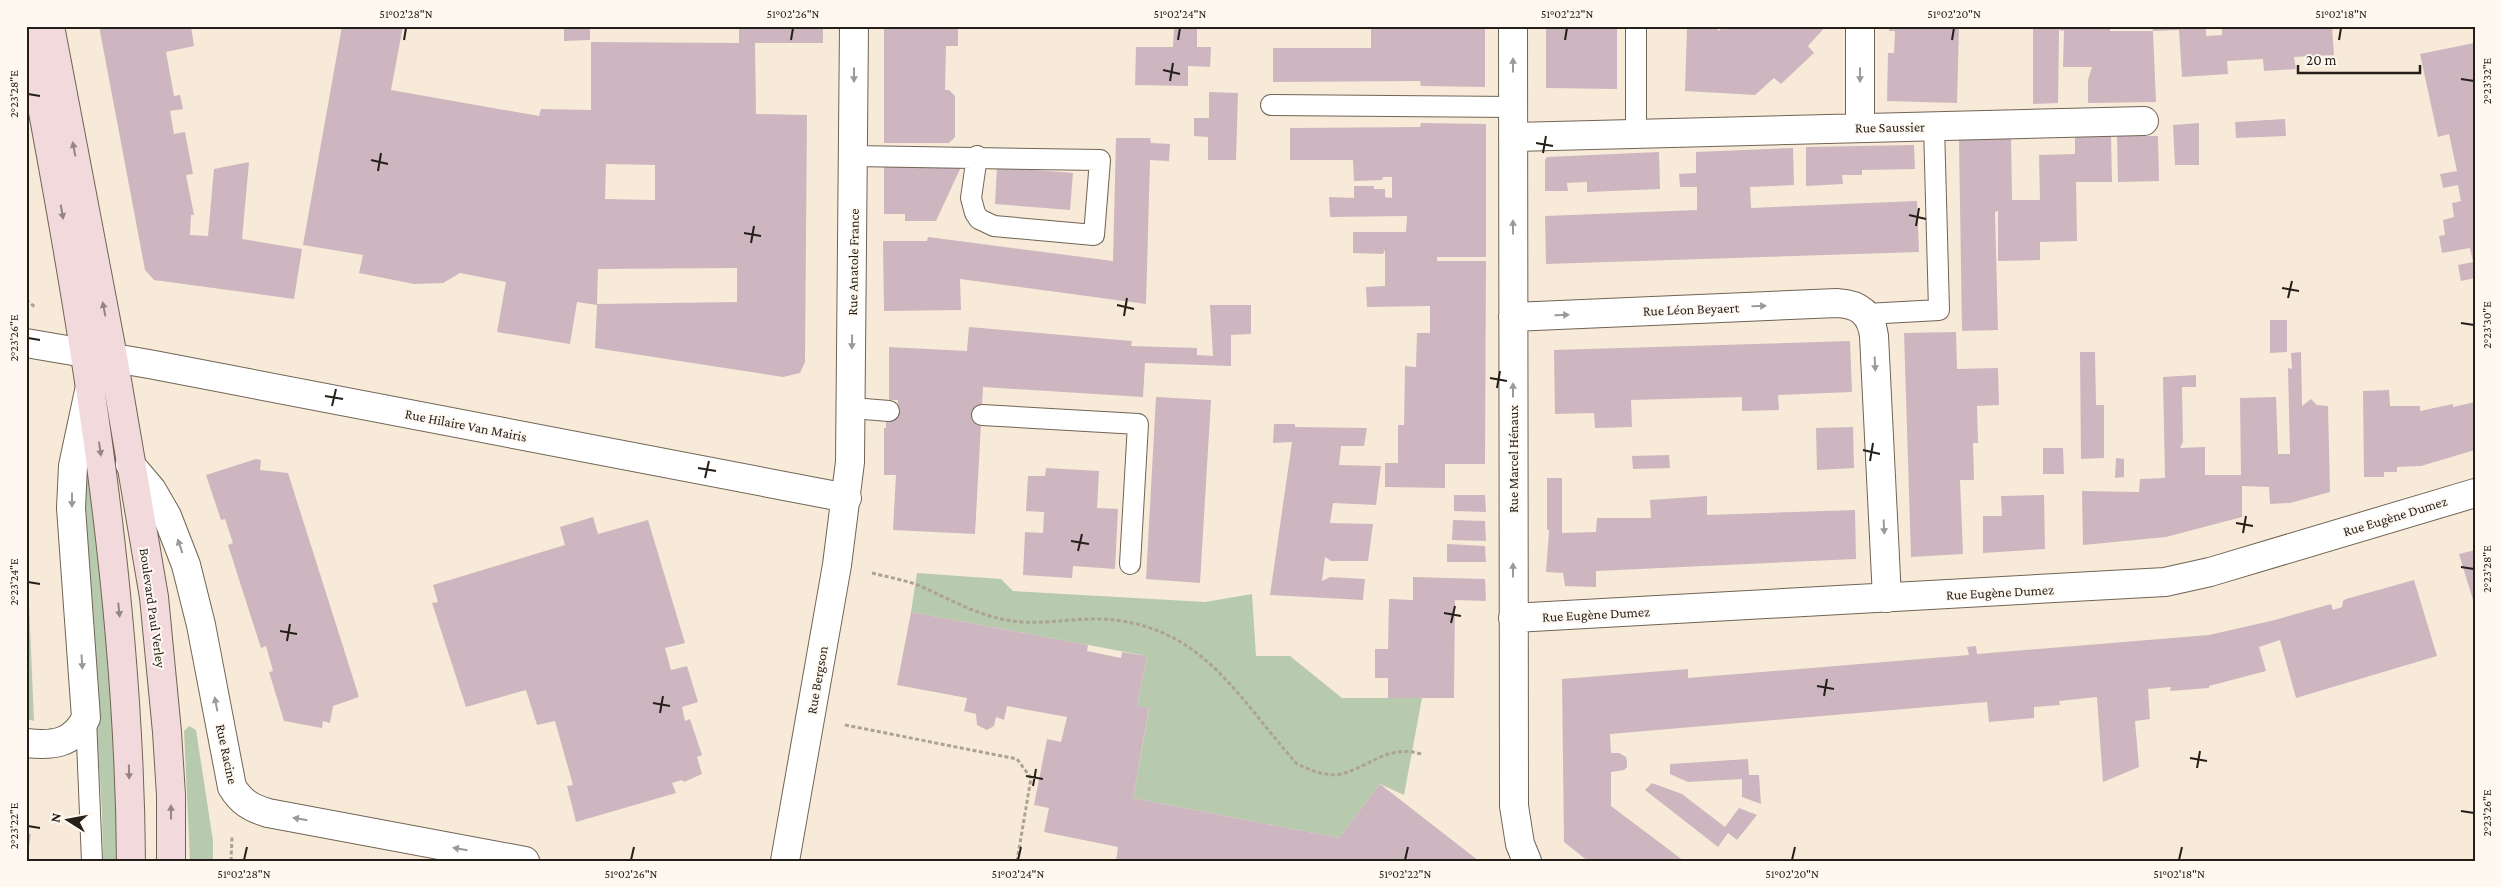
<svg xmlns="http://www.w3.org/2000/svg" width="2501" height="887" font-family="'Crimson Pro',serif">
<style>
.green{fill:#b7caae}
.building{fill:#cdb6bf;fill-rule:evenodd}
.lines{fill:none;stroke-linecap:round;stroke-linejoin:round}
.service-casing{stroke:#706454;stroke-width:22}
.minor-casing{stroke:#706454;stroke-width:30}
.secondary-casing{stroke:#706454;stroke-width:30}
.path{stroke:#ada395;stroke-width:3;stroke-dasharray:4 2.5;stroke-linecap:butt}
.service{stroke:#fff;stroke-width:20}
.minor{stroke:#fff;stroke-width:28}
.secondary{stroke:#f2dadc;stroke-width:28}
.oneway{fill:#9c9a98}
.oneway2{fill:#958684}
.ticks{fill:none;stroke:#241f19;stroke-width:2}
.labels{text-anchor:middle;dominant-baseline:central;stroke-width:4;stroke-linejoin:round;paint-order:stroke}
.street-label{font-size:14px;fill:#241f19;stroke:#fef8f1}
.neatline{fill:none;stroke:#241f19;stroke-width:2}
.ticks-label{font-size:12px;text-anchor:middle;fill:#241f19}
</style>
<rect width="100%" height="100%" fill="#f8ead8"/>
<path class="green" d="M87,461L111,646L119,861H103L102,813L82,495Z
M917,573L1001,579L1013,591L1205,602L1252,594L1256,656H1290L1342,698H1422L1404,795L1380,784L1339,838L1133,798L1149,709L1137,706L1147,656L911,612Z
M26,601L29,603L34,721L26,719Z
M189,726L196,730L213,841V861H190L184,731Z"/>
<path class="building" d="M99,26H191L194,46L166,52L174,96L180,95L183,109L170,111L174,134L185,132L193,174L186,175L194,215H191L190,235L208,236L214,169L249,162L242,239L302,249L294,299L154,280L145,270Z
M342,26H403L391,90L539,116L541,109L591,110V42L739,43V26H823V43H755L756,114L807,115L805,362L800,373L783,377L595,348L597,305L577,302L570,344L497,332L506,282L460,273L443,283L414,284L359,273L363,255L303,245ZM606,164L655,165V200L605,199ZM737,268V302L597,304L598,269Z
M564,26H590V40L564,41Z
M884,26H958V46H946L945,90H949L955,96V137L949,143H884Z
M1371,26H1485V87L1421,86L1420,81L1273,82V48H1371Z
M1546,26H1617V89L1546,88Z
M1687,26H1715L1719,31L1723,26H1826L1808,46L1814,53L1781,84L1774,78L1755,95L1685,91Z
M1889,26H1959L1957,103L1887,101L1888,53H1894L1895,31H1889Z
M2033,26H2110V31H2153L2156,102L2088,103V80L2092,67H2063L2064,31L2059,30L2058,103L2033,104Z
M2152,26H2206V36L2222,35V26H2332L2334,55L2294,57L2296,69L2264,71L2263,59L2227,61L2228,74L2182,77L2179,30L2153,31Z
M1174,29H1197V47H1211L1210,67L1188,66V86L1135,85L1136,47H1173Z
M2474,43L2475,278L2461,281L2458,265L2473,262L2470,248L2442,253L2439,236L2445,235L2443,220L2454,217L2452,203L2461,201L2458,185L2443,188L2440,174L2457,171L2449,134L2438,137L2420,54Z
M1209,92L1238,93L1236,160H1208V137L1194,136V118H1209Z
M2285,119L2286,136L2236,138L2235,122Z
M1421,123L1486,124V257H1437V261H1486L1485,464H1445V488L1385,487V463H1398V425H1404L1405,366L1416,367L1417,333H1430V306L1367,307L1366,287L1385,286V250L1383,254L1353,253V232H1406L1407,216L1330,217L1329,197L1354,198V186H1374V189H1385V197L1392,198V177H1383L1382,180L1354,181L1353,160H1290V128L1420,127Z
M2199,123V165H2175L2173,125Z
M2075,136H2111L2112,182H2076L2077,241L2040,242V260L1998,261V211L1995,212L1998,330L1962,331L1959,140L2011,138L2012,200H2040L2039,155L2075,154Z
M2117,136H2158L2159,181L2118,182Z
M1116,138H1150L1151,143L1170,144L1169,161L1150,160L1146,304L960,279L961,310L884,311L883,241H927L928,237L1113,261Z
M1914,145L1915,169L1862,170V175H1842L1843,184L1806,186V147Z
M1793,148L1794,185L1750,187L1751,208L1917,201L1919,252L1546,264L1545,216L1697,210V187H1680L1679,174L1696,173V152Z
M1659,152L1660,189L1587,192V182L1567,183L1568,191H1545V160L1547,157Z
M884,167H961L936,221H905V214H884Z
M997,167L1073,173L1070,210L995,204Z
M1210,305H1251V334L1231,335V366L1145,363L1143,397L983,387L975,534L893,530L896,475H884V428H886V416L897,408L898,400H889V347L967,351L969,327L1132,341L1131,346L1197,348V355L1213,356Z
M2270,320H2287V352L2270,353Z
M1956,332L1957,369L1998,368L1999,405L1977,406L1978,443H1973L1974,480H1960L1963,554L1911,557L1904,333Z
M1850,341L1852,392L1778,395L1779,410L1742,411V397L1631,400L1632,427L1595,428L1594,413L1555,414L1554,350Z
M2080,352H2095L2096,405H2104V458L2081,459Z
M2301,352L2302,406L2311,399L2317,405L2328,406L2330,492L2290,503L2270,504L2269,487L2242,486V517L2166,537L2083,545L2082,491L2139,492L2140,479L2165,478L2163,377L2196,375V387H2182L2183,442L2180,448L2205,447V475H2241L2240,398L2276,397L2278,454H2290L2288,368L2292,369L2291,353Z
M2389,390L2390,406H2420V411L2453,404V407L2475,402V450L2421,466L2397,467V472H2384V477H2364L2363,391Z
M1156,397L1211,400L1200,583L1146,579Z
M1274,424H1295V427L1367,428L1364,446H1341L1339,465L1381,466L1376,505L1333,503L1330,523L1373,524L1368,561H1331L1325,557L1322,581L1330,577L1365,579L1363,600L1270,595L1292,442L1273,443Z
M1853,427L1854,468L1817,470L1816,428Z
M2043,448H2063L2064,474H2043Z
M1669,455L1670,468L1633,469L1632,456Z
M2116,458L2124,459V477L2115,478Z
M256,459L261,460L260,470L288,473L359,697L333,706L330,723L323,721L322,728L284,721L269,672L273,671L266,646L261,648L228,545L233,543L225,519L221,520L206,475Z
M1046,468L1099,471L1097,508L1118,509L1115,569L1073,566L1072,578L1023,575L1025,532L1043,533L1044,512L1026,511L1028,476H1045Z
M1547,478H1562V533L1596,532L1597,518H1651L1650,500L1707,496V515L1855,510L1856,559L1596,571V587L1565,586L1563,573L1546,572L1549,531L1547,529Z
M1454,495H1485L1486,512L1454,511Z
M2044,495L2045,549L1983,553V516H2002L2001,496Z
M593,517L598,534L648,520L685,643L665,648L671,670L687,666L698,702L682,707L685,721L690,719L702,755L697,757L702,774L684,782L682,780L672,783L676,793L576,822L567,786L573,785L555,721L537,725L526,690L466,707L432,603L438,602L433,585L565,545L560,527Z
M1453,520L1485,521L1486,541L1452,540Z
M1447,544L1485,546L1486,562H1447Z
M2475,550V600H2473L2459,554Z
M1413,577L1485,579L1486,601L1455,600L1454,698H1388V678H1375V649H1388L1389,599L1413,600Z
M2414,580L2437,656L2296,698L2280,640L2259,647L2266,671L2209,686V688L2170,691L2171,687L2148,689L2150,719L2135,721L2139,767L2103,782L2097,697L2059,701L2060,705L2034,707V718L1989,722L1987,702L1610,734L1611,753H1619L1626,757L1627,761V767L1624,770L1611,772V806L1684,861H1588L1564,842L1562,679L1688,669V678L1969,655L1967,647L1976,646L1977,654L2209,635L2275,620L2331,604L2333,610L2342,607L2343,601L2346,599Z
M911,612L1088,645L1087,651L1121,658L1122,652L1147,656L1137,706L1149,708L1133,798L1339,838L1380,784L1479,861H1116L1118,847L1044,832L1049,808L1034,805L1047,739L1061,742L1067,717L1007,706L1004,720L996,717L994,726L987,730L977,725L976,714L964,711L967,698L897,685Z
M1748,759L1749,775H1759L1761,804L1742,797V779L1688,782L1670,774V764Z
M1652,783L1682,794L1725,827L1739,808L1757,815L1737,840L1728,833L1718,847L1645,790Z
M26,834H31L27,859H26Z"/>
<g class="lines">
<defs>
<path id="service" d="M1636,26V134
M1271,105L1513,107
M854,156L1100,160L1094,235L994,226L979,219L975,213L971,198L977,156
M1866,314L1939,310L1934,126
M852,408L889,411
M982,415L1138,424L1130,564
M86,718L92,861"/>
<path id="minor" d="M1513,26L1514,806L1520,844L1527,861
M1860,128V26
M1513,137L2144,121
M1513,317L1837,303C1859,304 1871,313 1874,336L1887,598
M26,343L149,364L847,498
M130,464L152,490L167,516L186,565L201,625L232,787C241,802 251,808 268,813L525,861
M1513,618L2165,582L2210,572L2475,493
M26,743C53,746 73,744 86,718L71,508L73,466L89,391
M785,861L837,565L850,462L854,26"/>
<path id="secondary" d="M27,26C79,303 129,579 131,861
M50,26L113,357L154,597L167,732L171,795V861"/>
</defs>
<use href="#service" class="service-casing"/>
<use href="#minor" class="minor-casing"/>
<use href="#secondary" class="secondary-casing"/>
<path class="path" d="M26,300L35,307
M872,573C888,577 905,580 920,586C950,599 978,616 1012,621C1042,625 1073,618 1103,619C1203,625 1237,697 1297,764C1310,770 1326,777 1341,774C1372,766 1387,744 1421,754
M845,725L1017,759L1031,778L1017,861
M231,861L232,836"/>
<use href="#service" class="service"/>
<use href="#minor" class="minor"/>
<use href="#secondary" class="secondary"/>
</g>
<defs><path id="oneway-solid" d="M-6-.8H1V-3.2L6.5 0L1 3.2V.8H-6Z" transform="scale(1.25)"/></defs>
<g class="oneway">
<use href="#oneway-solid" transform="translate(1513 65) rotate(-90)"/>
<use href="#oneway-solid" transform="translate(854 75) rotate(90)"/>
<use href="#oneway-solid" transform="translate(1860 75) rotate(90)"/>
<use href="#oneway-solid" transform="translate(1513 227) rotate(-90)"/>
<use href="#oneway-solid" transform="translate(1759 306) rotate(-2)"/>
<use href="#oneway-solid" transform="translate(1562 315) rotate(-2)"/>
<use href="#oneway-solid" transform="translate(852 342) rotate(91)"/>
<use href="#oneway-solid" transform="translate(1875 364) rotate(87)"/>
<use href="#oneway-solid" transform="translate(1513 390) rotate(-90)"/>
<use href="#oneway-solid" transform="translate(72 500) rotate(90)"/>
<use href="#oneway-solid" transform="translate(1884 527) rotate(87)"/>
<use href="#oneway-solid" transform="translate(180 546) rotate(-109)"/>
<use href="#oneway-solid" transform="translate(1513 570) rotate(-90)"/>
<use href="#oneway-solid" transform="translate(82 662) rotate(86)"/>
<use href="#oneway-solid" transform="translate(216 704) rotate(-101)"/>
<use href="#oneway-solid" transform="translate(300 819) rotate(-170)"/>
<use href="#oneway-solid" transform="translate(460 849) rotate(-170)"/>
</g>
<g class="oneway2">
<use href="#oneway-solid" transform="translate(74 149) rotate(-101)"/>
<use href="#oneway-solid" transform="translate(62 212) rotate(80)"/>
<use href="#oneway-solid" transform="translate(104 309) rotate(-101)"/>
<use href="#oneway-solid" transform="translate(100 449) rotate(82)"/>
<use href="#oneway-solid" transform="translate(119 610) rotate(84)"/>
<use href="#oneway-solid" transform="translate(129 772) rotate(89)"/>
<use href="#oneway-solid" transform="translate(171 812) rotate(-90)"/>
</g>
<path class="ticks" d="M404,40L406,28M791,40L793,28M1178,40L1180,28M1565,40L1567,28M1952,40L1954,28M2339,40L2341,28M1163,70L1180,74M2461,79L2474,81M1170,81L1173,63M28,94L40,96M1536,143L1553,146M1543,153L1546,136M371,160L388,164M378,171L381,153M1909,215L1926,219M1916,226L1919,208M744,233L761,236M751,243L754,226M2282,288L2299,291M2288,298L2292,281M1117,305L1134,309M1124,316L1127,298M2461,323L2474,325M28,338L40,340M1490,378L1507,381M1497,388L1500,371M325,396L343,399M332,406L336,389M1863,450L1880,454M1870,461L1873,443M698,468L716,471M705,478L709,461M2236,523L2253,526M2243,533L2246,516M1071,541L1089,544M1078,551L1082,534M2461,567L2474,569M28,582L40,584M1444,613L1461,616M1451,623L1455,606M280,631L297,634M287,641L290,624M1817,686L1834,689M1824,696L1827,679M653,703L670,706M660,713L663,696M2190,758L2207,761M2197,768L2200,751M1026,776L1043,779M1033,786L1036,769M2461,811L2474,813M28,826L40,828M244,860L247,847M631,860L634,847M1018,860L1021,847M1405,860L1408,847M1792,860L1795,847M2179,860L2182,847"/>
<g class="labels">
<g class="street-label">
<text transform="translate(1890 127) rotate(-1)">Rue Saussier</text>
<text transform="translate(853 262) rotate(-89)">Rue Anatole France</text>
<text transform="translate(1691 309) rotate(-2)">Rue Léon Beyaert</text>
<text transform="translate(466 425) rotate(11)">Rue Hilaire Van Mairis</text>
<text transform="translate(1513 459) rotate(-90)">Rue Marcel Hénaux</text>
<text transform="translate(2395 516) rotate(-17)">Rue Eugène Dumez</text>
<text transform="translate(2000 592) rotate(-3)">Rue Eugène Dumez</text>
<text transform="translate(153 608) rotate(82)">Boulevard Paul Verley</text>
<text transform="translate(1596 614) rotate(-3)">Rue Eugène Dumez</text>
<text transform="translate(817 680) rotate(-80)">Rue Bergson</text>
<text transform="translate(227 754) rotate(78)">Rue Racine</text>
</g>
</g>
<rect width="2501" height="887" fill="none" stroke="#fef8f1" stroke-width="55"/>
<g transform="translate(68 820) rotate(281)" stroke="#fef8f1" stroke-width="4" paint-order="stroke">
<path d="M0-4L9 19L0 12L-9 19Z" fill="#241f19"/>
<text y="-8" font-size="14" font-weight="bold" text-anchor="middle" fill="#241f19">N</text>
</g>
<path d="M2298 65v8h122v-8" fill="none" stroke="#241f19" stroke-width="2.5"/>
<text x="2306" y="65" font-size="15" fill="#241f19" stroke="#fef8f1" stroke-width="4" paint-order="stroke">20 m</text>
<rect x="28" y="28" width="2446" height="832" class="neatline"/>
<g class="ticks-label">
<text x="406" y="18">51°02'28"N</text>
<text x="793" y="18">51°02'26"N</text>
<text x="1180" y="18">51°02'24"N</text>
<text x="1567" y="18">51°02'22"N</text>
<text x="1954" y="18">51°02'20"N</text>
<text x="2341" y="18">51°02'18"N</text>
<text transform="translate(2487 81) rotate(-90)" y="4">2°23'32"E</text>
<text transform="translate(14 94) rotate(-90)" y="4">2°23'28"E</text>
<text transform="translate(2487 325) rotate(-90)" y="4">2°23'30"E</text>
<text transform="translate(14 338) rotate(-90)" y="4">2°23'26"E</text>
<text transform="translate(2487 569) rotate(-90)" y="4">2°23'28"E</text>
<text transform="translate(14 582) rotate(-90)" y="4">2°23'24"E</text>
<text transform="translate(2487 813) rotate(-90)" y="4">2°23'26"E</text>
<text transform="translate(14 826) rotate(-90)" y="4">2°23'22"E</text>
<text x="244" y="878">51°02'28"N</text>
<text x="631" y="878">51°02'26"N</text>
<text x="1018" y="878">51°02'24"N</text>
<text x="1405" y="878">51°02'22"N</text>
<text x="1792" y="878">51°02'20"N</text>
<text x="2179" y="878">51°02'18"N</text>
</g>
</svg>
